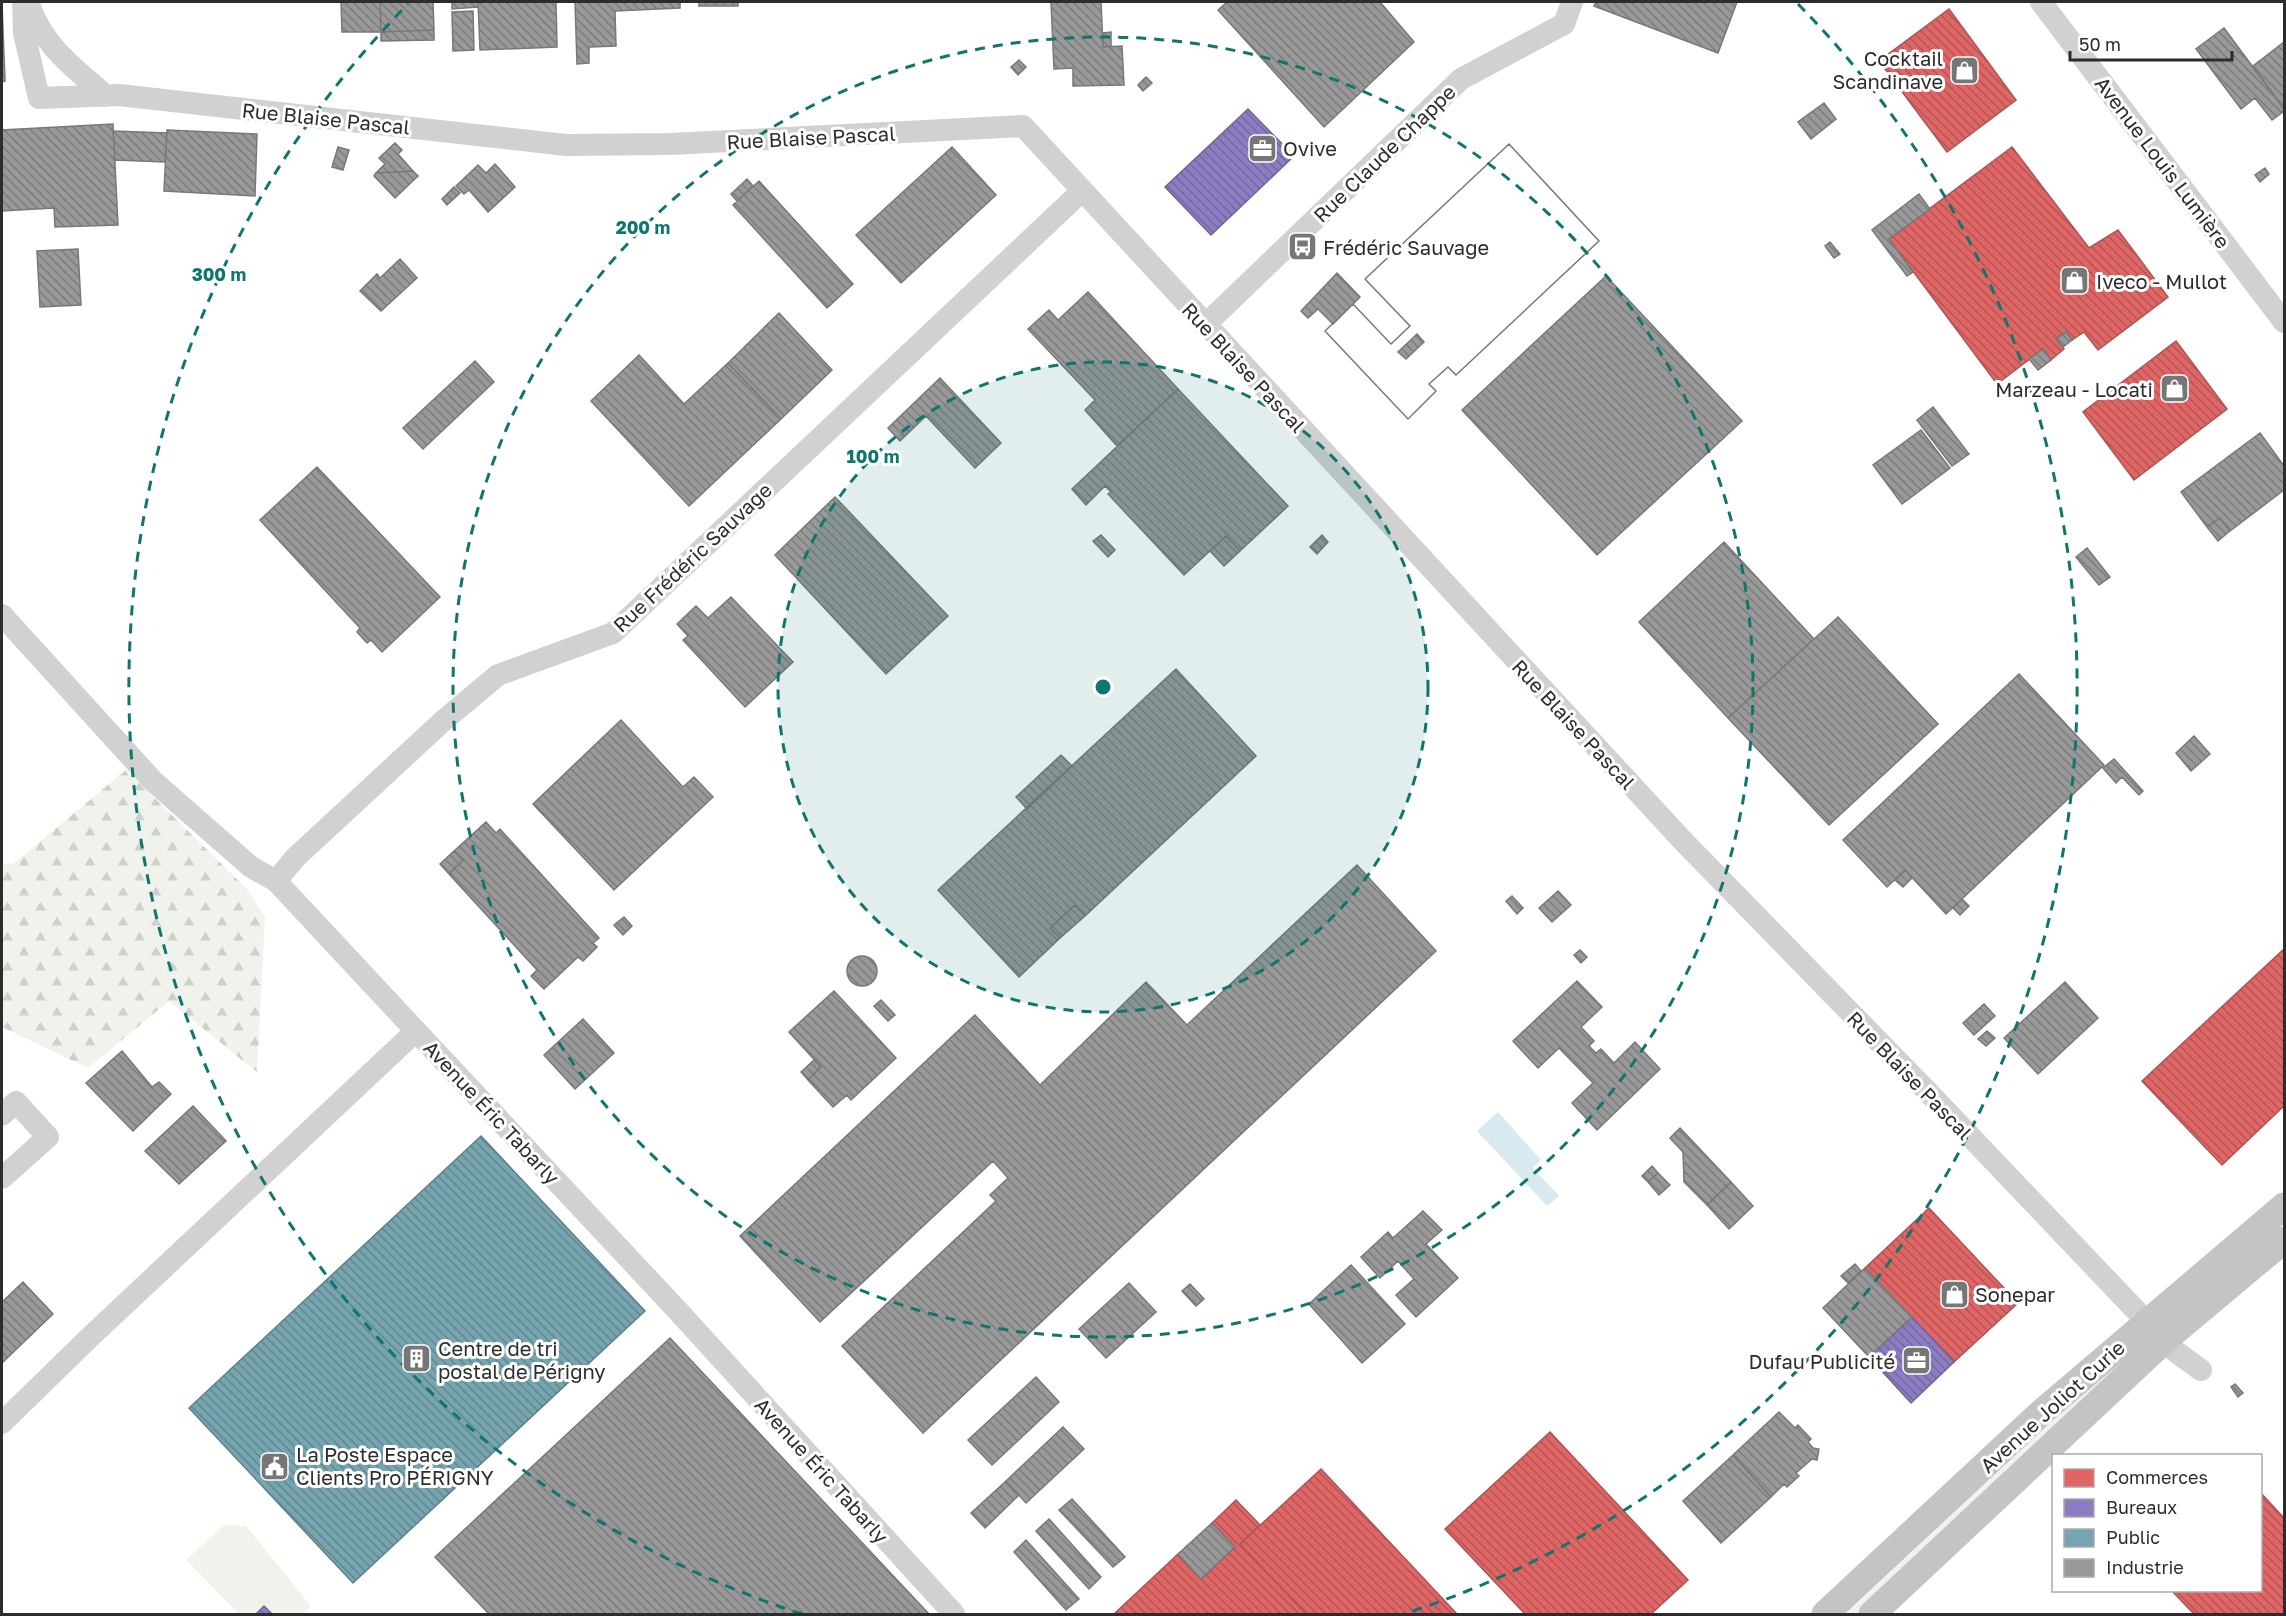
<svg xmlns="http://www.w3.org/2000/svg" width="2286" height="1616" font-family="'Golos Text',sans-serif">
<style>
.green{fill:#f0f3eb}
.forest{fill:url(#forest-firs)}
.water{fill:#d8e9ef}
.shops{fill:url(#shops-back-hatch);stroke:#a55;stroke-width:1.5}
.offices{fill:url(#offices-back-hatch);stroke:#716496;stroke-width:1.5}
.public{fill:url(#public-back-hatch);stroke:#608188;stroke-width:1.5}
.industry{fill:url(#industry-back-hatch);stroke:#787878;stroke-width:1.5;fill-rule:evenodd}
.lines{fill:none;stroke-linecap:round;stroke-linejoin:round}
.minor{stroke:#d1d1d1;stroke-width:22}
.major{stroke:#c4c4c4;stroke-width:27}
.ring{fill:none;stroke:#0f766e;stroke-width:3;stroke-dasharray:10 8}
.labels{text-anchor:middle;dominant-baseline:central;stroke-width:6;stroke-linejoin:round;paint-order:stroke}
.poi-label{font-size:20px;fill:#2c2c2c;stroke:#fff;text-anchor:start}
.street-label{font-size:20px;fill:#2c2c2c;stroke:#fff}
.centre{fill:#0f766e;stroke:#fff;stroke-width:3}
.ring-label{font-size:18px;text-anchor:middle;font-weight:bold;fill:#0f766e;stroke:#fff;stroke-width:6;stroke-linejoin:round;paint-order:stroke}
</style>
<defs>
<pattern id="forest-firs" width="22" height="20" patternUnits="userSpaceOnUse" patternTransform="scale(1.5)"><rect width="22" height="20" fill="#f0f3eb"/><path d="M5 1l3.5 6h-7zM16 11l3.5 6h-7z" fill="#ced0ca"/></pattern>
<pattern id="shops-back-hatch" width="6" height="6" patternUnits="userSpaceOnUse" patternTransform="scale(1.5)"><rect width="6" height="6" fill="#e06666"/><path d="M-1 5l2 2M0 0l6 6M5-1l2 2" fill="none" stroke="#b65454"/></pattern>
<pattern id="offices-back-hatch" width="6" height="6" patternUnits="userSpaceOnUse" patternTransform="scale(1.5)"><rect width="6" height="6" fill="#8e7cc3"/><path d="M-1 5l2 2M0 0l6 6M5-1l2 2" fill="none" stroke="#74669f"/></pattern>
<pattern id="public-back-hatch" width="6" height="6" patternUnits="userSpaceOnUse" patternTransform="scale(1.5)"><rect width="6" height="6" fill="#76a5af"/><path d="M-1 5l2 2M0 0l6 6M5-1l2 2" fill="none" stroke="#61878f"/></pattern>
<pattern id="industry-back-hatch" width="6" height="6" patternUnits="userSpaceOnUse" patternTransform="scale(1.5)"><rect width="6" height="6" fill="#999"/><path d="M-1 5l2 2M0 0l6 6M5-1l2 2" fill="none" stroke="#7d7d7d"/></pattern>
</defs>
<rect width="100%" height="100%" fill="#fff"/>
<path class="green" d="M2284,1216V1224L2180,1312L1857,1614H1846L2115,1363Z
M224,1525L246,1526L311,1606L303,1614H272L264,1607L256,1614H239L186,1560Z"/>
<path class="forest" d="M126,770L246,888L265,917L257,1072L169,1001L88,1068L2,1027V863L13,864Z"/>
<path class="water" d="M1498,1112L1541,1160L1533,1168L1559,1196L1547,1206L1477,1131Z"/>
<path class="shops" d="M1949,9L2016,100L1947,152L1879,61Z
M2012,147L2089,248L2118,230L2168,297L2098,350L2084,332L2072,340L2066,332L2056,339L2064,349L2051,360L2043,349L1997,384L1889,239Z
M2176,341L2227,409L2134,480L2083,412Z
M2284,949V1106L2222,1165L2142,1081Z
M1929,1208L2018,1303L1954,1362L1865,1268Z
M1550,1432L1688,1580L1651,1614H1525L1445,1529Z
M1321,1469L1457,1614H1306L1240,1544Z
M2260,1492L2284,1518V1614H2194L2171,1590H2260Z
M1236,1500L1260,1525L1240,1544L1306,1614H1114L1178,1554L1201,1579L1235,1547L1212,1523Z"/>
<path class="offices" d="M1248,109L1294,156L1211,235L1165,187Z
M1912,1317L1954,1362L1911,1403L1869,1357Z
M264,1606L272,1614H256Z"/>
<path class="public" d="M481,1136L645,1311L353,1583L189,1408Z"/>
<path class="industry" d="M341,2H380L381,32H342Z
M380,2H433L434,30L381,32Z
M452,2H478V7L452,9Z
M478,2H556L557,47L480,50Z
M575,2H680V8L615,11L616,46L589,47V63L577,64Z
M699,2H738V6H699Z
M1051,2H1101L1103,47L1122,46L1124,85L1073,86V68L1054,69Z
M1227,2H1380L1414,42L1324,127L1218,10Z
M1596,2H1737L1718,53L1594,6Z
M2,4L5,81L2,82Z
M473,11L474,50L453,51L452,12Z
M2224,28L2284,109V111L2272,120L2255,98L2241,109L2196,49Z
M434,30V40L381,41V32Z
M1111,32V47H1103V33Z
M2284,42V109L2253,66Z
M1019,60L1026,67L1018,75L1011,67Z
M1146,77L1152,83L1143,91L1138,85Z
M1824,103L1836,119L1811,139L1798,122Z
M113,124L118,225L55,227L54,208L2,211V130Z
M167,130L257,134L255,196L164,191Z
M113,131L167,133L165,162L115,160Z
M395,143L402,150L398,154L413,171L376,173L385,164L379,158Z
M1509,144L1599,241L1456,375L1448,367L1429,384L1436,391L1408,419L1325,331L1353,304L1391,344L1410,326L1365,279ZM1417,334L1424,342L1406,359L1398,352Z
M1509,144L1599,241L1456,375L1448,367L1429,384L1436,391L1408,419L1325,331L1353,304L1391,344L1410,326L1365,279Z
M338,147L349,150L343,170L332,167Z
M952,147L996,195L901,283L856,235Z
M495,164L515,187L488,212L469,190L464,194L456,186L478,165L486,173Z
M2265,168L2269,174L2260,182L2255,175Z
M413,171L418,176L395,198L374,176L376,173Z
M747,179L753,186L737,201L731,194Z
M759,181L853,284L827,308L733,205Z
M454,187L460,193L447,205L442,199Z
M1919,194L1930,209L1889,239L1913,272L1907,276L1872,230Z
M1830,242L1840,254L1834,258L1825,246Z
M78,249L81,305L40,307L37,251Z
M400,259L417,278L381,311L360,291L377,274L380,278Z
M1337,273L1360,297L1333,324L1318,309L1308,318L1301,311Z
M1606,276L1742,421L1597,555L1462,410Z
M1088,292L1178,389L1117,446L1085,410L1095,400L1028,329L1049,310L1058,320Z
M779,313L832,370L781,419L728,363Z
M2066,332L2072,340L2063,347L2056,339Z
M2043,349L2051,360L2038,370L2029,359Z
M639,355L684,404L728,363L781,419L689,506L591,401Z
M475,361L494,382L423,449L403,428Z
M940,378L1001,443L975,468L926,416L900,441L888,428Z
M1178,389L1288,506L1240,551L1226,536L1184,575L1108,494L1111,492L1105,486L1086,505L1072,489Z
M1933,407L1969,454L1952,466L1917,420Z
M1921,430L1950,468L1902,504L1873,465Z
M2260,433L2284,466V490L2230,531L2220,518L2207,527L2181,492Z
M317,467L440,597L382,652L371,640L367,643L357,632L360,628L260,520Z
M835,497L948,616L886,674L775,555Z
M2220,518L2230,531L2218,541L2207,527Z
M1101,535L1115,550L1108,557L1093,541Z
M1322,535L1328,542L1317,554L1310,547Z
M1226,536L1240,551L1224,566L1210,551Z
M1724,542L1814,639L1728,718L1639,622Z
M2087,548L2110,577L2099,585L2076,557Z
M731,597L793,662L745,707L683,640L688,636L677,624L696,606L708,618Z
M1838,617L1938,724L1829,825L1728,718Z
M1176,669L1256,756L1085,916L1075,905L1050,928L1060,938L1019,977L938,890Z
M2019,674L2104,765L1946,914L1905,870L1887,887L1843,840Z
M621,720L683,787L694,777L713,797L614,890L533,804Z
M2194,736L2210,754L2191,771L2176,753Z
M1061,755L1072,766L1027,809L1016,797Z
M2114,759L2143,791L2139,795L2122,777L2116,783L2103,768Z
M486,822L496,833L500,829L599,938L593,943L597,947L583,961L578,957L544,989L531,976L537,970L449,874L463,860L454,851Z
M454,851L463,860L449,874L440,864Z
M1357,865L1436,951L923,1433L842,1346L996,1201L990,1195L1008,1178L993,1161L820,1322L740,1236L975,1015L1040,1085L1146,982L1187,1025Z
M1905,870L1912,878L1903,887L1895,880Z
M1558,891L1571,905L1552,922L1539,908Z
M1512,896L1523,908L1517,914L1506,901Z
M1962,899L1969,906L1960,915L1953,908Z
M1075,905L1085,916L1060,938L1050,928Z
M624,917L632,926L623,935L614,925Z
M1580,950L1587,957L1581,963L1574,955Z
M847 971a15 15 0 1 1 30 0a15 15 0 1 1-30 0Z
M1577,981L1602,1007L1581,1027L1594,1041L1589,1046L1596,1053L1601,1049L1614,1063L1635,1042L1660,1069L1597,1130L1572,1103L1593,1083L1559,1048L1538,1068L1513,1041Z
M2065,982L2098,1018L2038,1074L2004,1038Z
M834,991L896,1058L851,1100L847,1095L833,1107L808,1080L821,1067L789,1032Z
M881,1000L895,1015L888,1021L874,1006Z
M1984,1004L1995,1016L1974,1035L1963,1023Z
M583,1019L614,1053L575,1089L544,1055Z
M1987,1031L1995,1038L1986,1046L1978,1039Z
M122,1051L152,1087L159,1082L171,1094L133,1131L86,1083Z
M814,1060L821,1067L808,1080L801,1072Z
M193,1106L226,1141L179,1184L145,1151Z
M1680,1128L1731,1182L1707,1205L1684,1182L1683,1152L1670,1138Z
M1652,1166L1658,1173L1648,1182L1642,1176Z
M1658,1173L1670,1185L1659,1195L1648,1182Z
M1731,1182L1753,1206L1729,1229L1707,1205Z
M1423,1211L1442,1230L1426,1244L1458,1278L1416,1317L1396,1295L1414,1279L1398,1261L1380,1278L1361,1257L1388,1232L1393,1238Z
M1855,1264L1861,1271L1848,1283L1841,1276Z
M1351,1265L1405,1324L1362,1363L1309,1304Z
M1865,1268L1912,1317L1869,1357L1823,1308Z
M23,1282L53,1314L2,1363V1302Z
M1129,1283L1156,1312L1106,1358L1079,1329Z
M1190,1284L1204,1299L1196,1306L1182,1291Z
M670,1338L929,1614H489L435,1557Z
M1036,1377L1059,1402L992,1465L968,1440Z
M2235,1384L2243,1393L2238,1397L2231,1387Z
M1779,1412L1795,1428L1798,1425L1811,1439L1808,1442L1813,1448L1819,1449L1817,1460L1812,1459L1796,1473L1799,1476L1787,1487L1784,1484L1771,1497L1733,1455Z
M1063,1427L1084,1449L1026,1503L1006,1481Z
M1733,1455L1771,1497L1721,1543L1683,1501Z
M1006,1481L1019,1495L985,1528L971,1513Z
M1072,1499L1125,1557L1113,1567L1059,1510Z
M1049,1519L1101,1577L1089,1589L1036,1531Z
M1212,1523L1235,1547L1201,1579L1178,1554Z
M1026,1540L1079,1599L1066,1610L1014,1552Z"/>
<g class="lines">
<path class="minor" d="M23,2L24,33L39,98L119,95L566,145L670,144L1023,126L1684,842L1927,1091L2147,1322
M28,2C43,46 72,66 106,96
M2041,2L2284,322
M1205,325L1461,79L1564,24L1572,2
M2,615L153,781L251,867L276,881L416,1031
M276,881L295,858L443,721L498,675L613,633L1082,191
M2,1115L16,1102L48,1137L2,1178
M2166,1339L2175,1351L2201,1370
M2,1423L89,1338L416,1031L678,1311L954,1614"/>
<path class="major" d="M1825,1614L2042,1412L2284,1206
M1872,1614L2166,1339L2284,1240"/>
</g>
<circle cx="1103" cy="687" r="325" fill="#0f766e" fill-opacity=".12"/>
<g class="ring">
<circle cx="1103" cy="687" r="325"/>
<circle cx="1103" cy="687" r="650"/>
<path d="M802 1614A975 975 0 0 1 408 4M1798 4A975 975 0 0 1 1404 1614"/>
</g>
<defs>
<symbol id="shop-square" viewBox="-11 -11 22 22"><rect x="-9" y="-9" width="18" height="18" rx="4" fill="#767676" stroke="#fff"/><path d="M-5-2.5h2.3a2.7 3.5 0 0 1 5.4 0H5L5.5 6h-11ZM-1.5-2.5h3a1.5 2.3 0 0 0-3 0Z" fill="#fff"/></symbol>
<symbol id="office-square" viewBox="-11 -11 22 22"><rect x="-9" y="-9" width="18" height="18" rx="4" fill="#767676" stroke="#fff"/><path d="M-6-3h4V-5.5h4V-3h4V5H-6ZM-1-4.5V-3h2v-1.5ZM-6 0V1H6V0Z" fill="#fff"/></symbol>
<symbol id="bus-square" viewBox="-11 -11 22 22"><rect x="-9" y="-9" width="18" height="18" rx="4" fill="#767676" stroke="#fff"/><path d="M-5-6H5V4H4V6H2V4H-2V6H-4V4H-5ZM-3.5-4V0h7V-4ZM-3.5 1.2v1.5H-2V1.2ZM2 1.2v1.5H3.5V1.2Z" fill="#fff"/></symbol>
<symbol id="building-square" viewBox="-11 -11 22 22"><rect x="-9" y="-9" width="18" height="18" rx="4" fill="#767676" stroke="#fff"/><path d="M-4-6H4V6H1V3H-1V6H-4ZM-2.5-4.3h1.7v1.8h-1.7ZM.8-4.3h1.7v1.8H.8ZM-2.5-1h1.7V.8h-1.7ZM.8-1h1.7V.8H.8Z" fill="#fff"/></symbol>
<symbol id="civic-square" viewBox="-11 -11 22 22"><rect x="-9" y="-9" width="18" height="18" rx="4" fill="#767676" stroke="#fff"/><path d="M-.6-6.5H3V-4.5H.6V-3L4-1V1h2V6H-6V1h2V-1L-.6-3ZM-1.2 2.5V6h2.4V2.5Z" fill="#fff"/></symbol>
</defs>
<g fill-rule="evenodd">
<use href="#shop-square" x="1948" y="54" width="33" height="33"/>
<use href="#office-square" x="1246" y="132" width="33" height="33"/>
<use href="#bus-square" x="1286" y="230" width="33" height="33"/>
<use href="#shop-square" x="2058" y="264" width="33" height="33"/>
<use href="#shop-square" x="2158" y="372" width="33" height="33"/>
<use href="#shop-square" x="1938" y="1278" width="33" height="33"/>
<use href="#building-square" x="400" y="1342" width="33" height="33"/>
<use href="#office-square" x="1900" y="1344" width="33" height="33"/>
<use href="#civic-square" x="258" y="1450" width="33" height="33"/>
</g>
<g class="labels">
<g class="poi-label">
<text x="1943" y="58" text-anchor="end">Cocktail<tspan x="1943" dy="23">Scandinave</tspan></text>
<text x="1283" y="148">Ovive</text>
<text x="1323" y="247">Frédéric Sauvage</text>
<text x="2096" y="281">Iveco - Mullot</text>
<text x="2153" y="389" text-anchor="end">Marzeau - Locati</text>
<text x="1975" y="1294">Sonepar</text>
<text x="438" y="1348">Centre de tri<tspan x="438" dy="23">postal de Périgny</tspan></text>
<text x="1895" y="1361" text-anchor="end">Dufau Publicité</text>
<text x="296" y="1454">La Poste Espace<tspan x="296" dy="23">Clients Pro PÉRIGNY</tspan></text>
</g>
<g class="street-label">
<text transform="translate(326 118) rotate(6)">Rue Blaise Pascal</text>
<text transform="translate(811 137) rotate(-3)">Rue Blaise Pascal</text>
<text transform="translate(1384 153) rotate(-44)">Rue Claude Chappe</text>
<text transform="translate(2163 162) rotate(53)">Avenue Louis Lumière</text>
<text transform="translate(1244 367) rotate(47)">Rue Blaise Pascal</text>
<text transform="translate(692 557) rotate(-43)">Rue Frédéric Sauvage</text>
<text transform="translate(1574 724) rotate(47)">Rue Blaise Pascal</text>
<text transform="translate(1910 1075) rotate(46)">Rue Blaise Pascal</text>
<text transform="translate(492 1112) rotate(47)">Avenue Éric Tabarly</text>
<text transform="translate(2052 1406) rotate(-42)">Avenue Joliot Curie</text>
<text transform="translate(822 1470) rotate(48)">Avenue Éric Tabarly</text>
</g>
</g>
<circle cx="1103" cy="687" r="9" class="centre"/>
<g class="ring-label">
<text x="643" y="234">200 m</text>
<text x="219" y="281">300 m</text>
<text x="873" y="463">100 m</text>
</g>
<rect width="2286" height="1616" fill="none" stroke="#2c2c2c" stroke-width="6"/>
<rect x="2052" y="1454" width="210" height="138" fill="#ffffff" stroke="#ababab" stroke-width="1.5"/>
<rect x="2064" y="1469" width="30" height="18" fill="#e06666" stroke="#ababab" stroke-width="1.5"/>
<text x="2106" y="1484" font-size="18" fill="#2c2c2c">Commerces</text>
<rect x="2064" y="1499" width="30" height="18" fill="#8e7cc3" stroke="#ababab" stroke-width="1.5"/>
<text x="2106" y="1514" font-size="18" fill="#2c2c2c">Bureaux</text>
<rect x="2064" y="1529" width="30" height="18" fill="#76a5af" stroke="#ababab" stroke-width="1.5"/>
<text x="2106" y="1544" font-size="18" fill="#2c2c2c">Public</text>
<rect x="2064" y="1559" width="30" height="18" fill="#999999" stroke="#ababab" stroke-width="1.5"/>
<text x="2106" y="1574" font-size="18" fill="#2c2c2c">Industrie</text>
<path d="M2070 51v9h162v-9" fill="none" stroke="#2c2c2c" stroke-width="3"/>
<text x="2079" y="51" font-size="18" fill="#2c2c2c" stroke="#ffffff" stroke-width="4.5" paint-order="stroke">50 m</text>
</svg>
